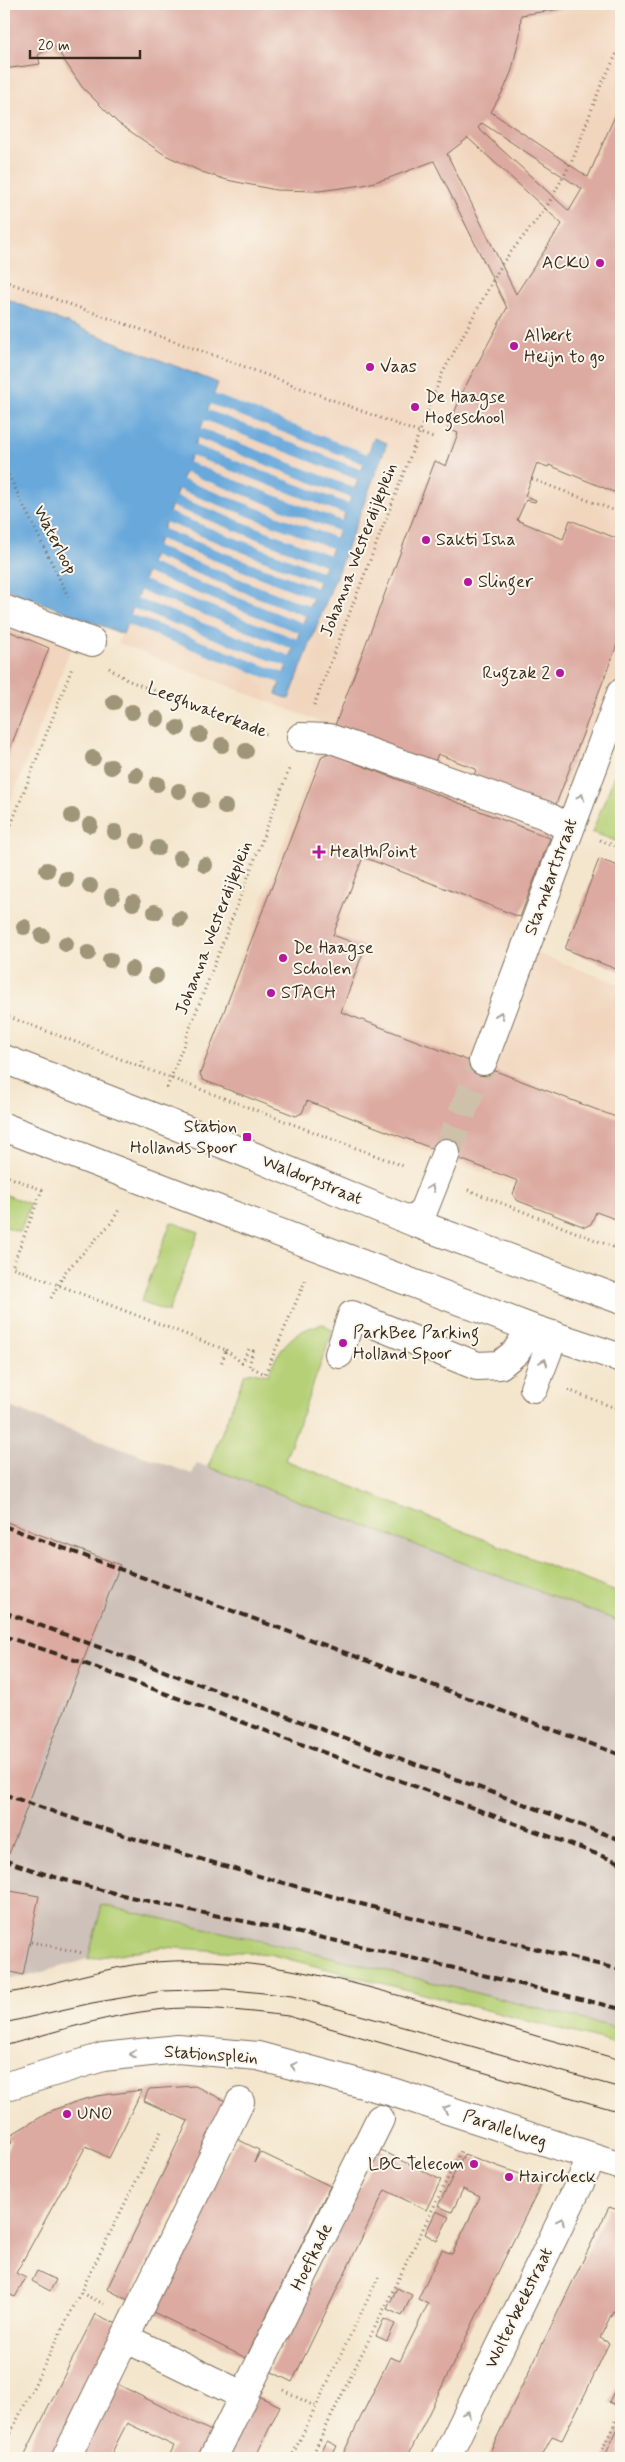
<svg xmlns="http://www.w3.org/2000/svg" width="625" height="2462" font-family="Mynerve,sans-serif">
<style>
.built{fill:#f1d5bd}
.industrial{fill:#cec1ba}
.green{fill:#b5d076;stroke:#787d4a}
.water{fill:#68a8db;stroke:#52697c}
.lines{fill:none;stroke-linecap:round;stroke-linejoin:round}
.stream{stroke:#68a8db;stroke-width:11}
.building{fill:#dcaaa1;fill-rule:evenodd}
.minor-tunnel{stroke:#cfc0aa;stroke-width:28;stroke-dasharray:28 14;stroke-linecap:butt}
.minor-casing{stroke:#7c6c5b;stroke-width:30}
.path{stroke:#7c6c5b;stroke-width:3;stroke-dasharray:1 4;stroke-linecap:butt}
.minor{stroke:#fff;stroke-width:28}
.tram{stroke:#3b2a1e;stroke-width:1}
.rail{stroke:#3b2a1e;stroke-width:4;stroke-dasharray:8 4;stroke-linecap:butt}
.minor-bridge-casing{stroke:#7c6c5b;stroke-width:30;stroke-linecap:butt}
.minor-bridge{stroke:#fff;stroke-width:28}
.tree{fill:#9f9679}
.oneway{stroke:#a79f9a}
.poi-dot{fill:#b5179e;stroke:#fbf7ec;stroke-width:2}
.labels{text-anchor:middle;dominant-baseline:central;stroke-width:4;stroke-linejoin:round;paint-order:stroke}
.poi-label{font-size:18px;fill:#3b2a1e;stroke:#fbf7ec;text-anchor:start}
.street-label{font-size:18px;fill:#3b2a1e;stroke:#fbf7ec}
</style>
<rect width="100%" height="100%" fill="#fbf7ec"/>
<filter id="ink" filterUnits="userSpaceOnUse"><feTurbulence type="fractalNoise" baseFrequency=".02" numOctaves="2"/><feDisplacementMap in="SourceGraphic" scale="10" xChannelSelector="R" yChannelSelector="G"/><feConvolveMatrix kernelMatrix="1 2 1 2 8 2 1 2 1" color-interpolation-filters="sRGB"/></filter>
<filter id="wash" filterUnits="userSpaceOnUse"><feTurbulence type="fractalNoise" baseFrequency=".0096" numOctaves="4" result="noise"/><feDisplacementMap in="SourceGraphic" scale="20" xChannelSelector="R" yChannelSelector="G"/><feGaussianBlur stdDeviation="1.12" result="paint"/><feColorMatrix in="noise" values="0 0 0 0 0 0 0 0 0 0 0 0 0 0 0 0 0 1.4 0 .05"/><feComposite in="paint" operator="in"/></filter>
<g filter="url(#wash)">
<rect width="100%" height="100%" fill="#f4e6cd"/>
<path class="built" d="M4,4H621V692L572,820L118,643L218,383L4,298Z
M4,609L75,638L4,818Z
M320,746L553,835L512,944L621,985V1225L200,1065Z"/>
<path class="industrial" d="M4,1405L192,1474L197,1463L208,1467L621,1622V2029L315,1953L102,1905L88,1959L25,1977L4,1979Z"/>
<path class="green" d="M621,760V843L592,832Z
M4,1194L30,1204L20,1232L4,1226Z
M171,1222L199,1232L168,1312L141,1302Z
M324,1324L333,1331L285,1460L621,1594V1622L208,1467L245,1374L253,1372L268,1375C278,1348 294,1329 324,1324Z
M102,1905L315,1953L621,2029V2045L269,1954L162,1947L88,1959Z"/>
<path class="water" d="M4,298L218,383L123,634L4,588Z
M374,438L387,443L289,699L276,694Z"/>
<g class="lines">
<path class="stream" d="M212,399L366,459
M206,415L360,475
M199,433L353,493
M192,450L347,509
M186,467L340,526
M179,484L334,543
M173,501L327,560
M167,517L321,577
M161,534L315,593
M154,551L307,611
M148,568L301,628
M141,585L295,644
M134,603L288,661
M128,619L282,678"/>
</g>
<g id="blocks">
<path class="building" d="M4,4H592L521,15L520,34L512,70L505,87L491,112L588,177L621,102V495L549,465L548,467L537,463L525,496L536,500L535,502L526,500L517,520L563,539L570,520L621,540V634L555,807L473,780L476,769L438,754L433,766L334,728L435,461L446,466L458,433L448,429L463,391L507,308L434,161L389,178L363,185L319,191L276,190L227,180L202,172L165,155L118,123L82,87L54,45L38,55L40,64L4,69ZM482,123L582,189L569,211L478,128ZM468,138L562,224L516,294L447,154Z
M4,629L49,648L4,764Z
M329,753L550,838L520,917L363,857L333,935L365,947L341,1012L621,1119V1221L596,1212L591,1224L585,1227L516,1200L513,1194L518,1181L307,1101L302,1113L296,1116L203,1080L200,1074L322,756Z
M599,859L621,867V971L565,949Z
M4,1521L120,1565L9,1854L4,1852Z
M4,1890L39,1896L23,1975L4,1970Z
M195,2086L226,2101L128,2300L107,2289L188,2121L144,2101L146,2095L149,2089Z
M142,2090L109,2158L86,2146L16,2273L26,2278L15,2297L6,2293L4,2297V2155L12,2141L5,2138L53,2110L78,2101L97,2096Z
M237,2139L259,2150L254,2163L260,2152L330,2186L246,2358L153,2312Z
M379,2149L441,2180L426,2210L385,2190L292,2382L270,2371Z
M464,2154L542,2182L407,2458H352L343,2454L390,2357L400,2361L428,2304L418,2299L430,2274L442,2250L452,2254L480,2197L463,2189L452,2212L438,2206Z
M609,2207L621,2211V2315L613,2311L600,2338L609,2343L586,2392L562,2440L552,2436L541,2458H487Z
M436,2211L449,2217L437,2241L425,2234Z
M37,2271L56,2280L50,2291L32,2281Z
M397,2288L412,2295L402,2316L387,2309Z
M95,2314L117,2324L50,2458H23Z
M384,2319L395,2324L387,2341L376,2336Z
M117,2384L211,2431L197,2458H168L174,2446L127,2423L109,2458H80Z
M617,2385L621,2387V2400L618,2406L609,2402Z
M258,2396L280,2406L255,2458H227Z
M618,2428L621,2429L619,2454L617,2458H604Z
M327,2441L337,2446L331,2458H319Z"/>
</g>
</g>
<g filter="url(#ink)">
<use href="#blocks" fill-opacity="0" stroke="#7c6c5b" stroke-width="1"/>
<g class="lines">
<path class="minor-tunnel" d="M446,1153L483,1061"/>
<defs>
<path id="minor" d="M4,609L92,642
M301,737L329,738L545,815L569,828
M4,1059L243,1152L418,1224L621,1300
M483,1061L621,693
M209,1206L531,1328L621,1358
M418,1224L446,1153
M339,1354L352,1315L477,1366L500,1365L516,1352L531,1328
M534,1388L554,1335
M4,2087L103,2057L178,2049L258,2056L389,2091L621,2166
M125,2338L244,2396
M66,2458L240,2102
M213,2458L380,2119
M446,2458L592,2158"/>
</defs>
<use href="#minor" class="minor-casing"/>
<path class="path" d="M4,281L224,359L436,439
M4,466L69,598
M532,479L621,513
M109,668L127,680L269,735
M314,705L442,374L503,262L546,208L573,159L601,85L617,53
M600,840L621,848
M4,843L72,668
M4,1015L406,1167
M141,1067L144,1059
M167,1088L290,767
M4,1175L42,1190L12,1267L226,1350L221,1364
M468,1190L621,1250
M51,1298L66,1271L111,1223L120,1208
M226,1350L242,1363L249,1349L253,1351L249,1366L265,1374L306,1279
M568,1390L621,1410
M31,1942L83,1953
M81,2293L104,2304
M283,2390L316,2407
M4,2446L161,2131
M291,2458L379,2276
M311,2458L462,2149
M598,2458L621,2411"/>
<use href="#minor" class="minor"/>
<path class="tram" d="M4,1994C54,1985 103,1967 155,1962C260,1954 359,1983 458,2013C512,2029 567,2045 621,2060
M4,2023L92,2003L162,1991L225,1989L292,1996L621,2088
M4,2046C62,2030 125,2009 186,2008C220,2008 254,2012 288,2016L621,2112"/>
<path class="rail" d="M4,1526L621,1755
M4,1612L621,1840
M4,1636L78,1661L621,1863
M4,1794C205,1868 414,1918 621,1970
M4,1860C96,1894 194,1910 290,1931C401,1954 511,1982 621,2009"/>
<defs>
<path id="minor-bridge" d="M4,1127L209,1206"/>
</defs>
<use href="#minor-bridge" class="minor-bridge-casing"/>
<use href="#minor-bridge" class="minor-bridge"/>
</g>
<g class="tree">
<circle cx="114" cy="702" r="8"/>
<circle cx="132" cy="712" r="8"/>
<circle cx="157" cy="719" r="8"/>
<circle cx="178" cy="728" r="8"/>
<circle cx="200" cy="735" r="8"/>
<circle cx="222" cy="745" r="8"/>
<circle cx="246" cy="751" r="8"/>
<circle cx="93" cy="758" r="8"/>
<circle cx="111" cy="767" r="8"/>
<circle cx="136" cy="775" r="8"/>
<circle cx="157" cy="784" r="8"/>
<circle cx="179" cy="791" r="8"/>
<circle cx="201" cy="800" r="8"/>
<circle cx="225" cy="807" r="8"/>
<circle cx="72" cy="816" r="8"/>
<circle cx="90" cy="825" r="8"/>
<circle cx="115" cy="832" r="8"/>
<circle cx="137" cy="841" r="8"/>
<circle cx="158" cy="848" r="8"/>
<circle cx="180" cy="858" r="8"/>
<circle cx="205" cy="865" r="8"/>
<circle cx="47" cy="870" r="8"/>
<circle cx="66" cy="879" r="8"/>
<circle cx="90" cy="886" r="8"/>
<circle cx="112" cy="896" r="8"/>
<circle cx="133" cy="903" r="8"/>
<circle cx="155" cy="912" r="8"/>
<circle cx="180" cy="919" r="8"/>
<circle cx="24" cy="927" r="8"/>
<circle cx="42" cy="936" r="8"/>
<circle cx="66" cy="944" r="8"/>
<circle cx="88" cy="953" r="8"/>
<circle cx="110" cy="960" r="8"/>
<circle cx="132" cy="969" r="8"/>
<circle cx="156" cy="976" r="8"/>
</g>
<defs><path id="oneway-chevron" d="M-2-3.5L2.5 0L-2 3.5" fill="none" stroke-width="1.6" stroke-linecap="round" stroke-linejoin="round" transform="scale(1.25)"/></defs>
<g class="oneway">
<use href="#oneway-chevron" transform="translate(581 797) rotate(-69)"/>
<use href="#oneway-chevron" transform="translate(500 1015) rotate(-70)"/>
<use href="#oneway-chevron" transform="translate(431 1188) rotate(-70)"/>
<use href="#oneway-chevron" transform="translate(544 1362) rotate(-69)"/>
<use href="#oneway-chevron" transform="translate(133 2054) rotate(174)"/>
<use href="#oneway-chevron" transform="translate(294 2066) rotate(-165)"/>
<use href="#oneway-chevron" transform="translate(446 2109) rotate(-162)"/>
<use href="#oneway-chevron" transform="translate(561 2221) rotate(-64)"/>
<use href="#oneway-chevron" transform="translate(467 2414) rotate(-64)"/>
</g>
</g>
<g class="poi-dot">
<circle cx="600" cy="263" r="5"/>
<circle cx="514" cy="346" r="5"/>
<circle cx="370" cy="367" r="5"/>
<circle cx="415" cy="407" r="5"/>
<circle cx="426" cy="540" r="5"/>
<circle cx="468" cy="582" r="5"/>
<circle cx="560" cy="673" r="5"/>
<path d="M316.5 844.5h5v5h5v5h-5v5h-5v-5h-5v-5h5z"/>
<circle cx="283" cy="958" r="5"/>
<circle cx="271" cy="993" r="5"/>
<rect x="242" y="1132" width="10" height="10" rx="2.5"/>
<circle cx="343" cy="1343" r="5"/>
<circle cx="67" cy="2114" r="5"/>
<circle cx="474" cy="2164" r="5"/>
<circle cx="509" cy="2177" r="5"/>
</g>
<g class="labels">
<g class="poi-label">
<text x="590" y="263" text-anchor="end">ACKU</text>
<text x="524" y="336">Albert<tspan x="524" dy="21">Heijn to go</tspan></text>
<text x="380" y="367">Vaas</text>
<text x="425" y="397">De Haagse<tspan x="425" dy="21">Hogeschool</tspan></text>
<text x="436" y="540">Sakti Isha</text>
<text x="478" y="582">Slinger</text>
<text x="550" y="673" text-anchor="end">Rugzak 2</text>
<text x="330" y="852">HealthPoint</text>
<text x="293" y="948">De Haagse<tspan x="293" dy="21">Scholen</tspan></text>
<text x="281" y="993">STACH</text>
<text x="237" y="1127" text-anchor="end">Station<tspan x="237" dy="21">Hollands Spoor</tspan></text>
<text x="353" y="1333">ParkBee Parking<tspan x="353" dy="21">Holland Spoor</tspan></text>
<text x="77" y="2114">UNO</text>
<text x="464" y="2164" text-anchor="end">LBC Telecom</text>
<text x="519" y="2177">Haircheck</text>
</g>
<g class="street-label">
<text transform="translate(55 540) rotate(63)">Waterloop</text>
<text transform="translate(359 550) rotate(-69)">Johanna Westerdijkplein</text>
<text transform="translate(207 710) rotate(21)">Leeghwaterkade</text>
<text transform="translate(551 877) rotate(-70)">Stamkartstraat</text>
<text transform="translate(214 928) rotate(-69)">Johanna Westerdijkplein</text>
<text transform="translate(312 1180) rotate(22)">Waldorpstraat</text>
<text transform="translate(211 2055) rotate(4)">Stationsplein</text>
<text transform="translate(505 2129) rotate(18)">Parallelweg</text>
<text transform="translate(312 2257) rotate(-64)">Hoefkade</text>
<text transform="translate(519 2308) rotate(-64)">Wolterbeekstraat</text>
</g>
</g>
<rect width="625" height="2462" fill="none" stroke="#fbf7ec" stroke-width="20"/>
<path d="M30 50v8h110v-8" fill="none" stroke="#3b2a1e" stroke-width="2.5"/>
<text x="38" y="50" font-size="15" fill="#3b2a1e" stroke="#fbf7ec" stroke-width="4" paint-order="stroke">20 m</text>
</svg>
